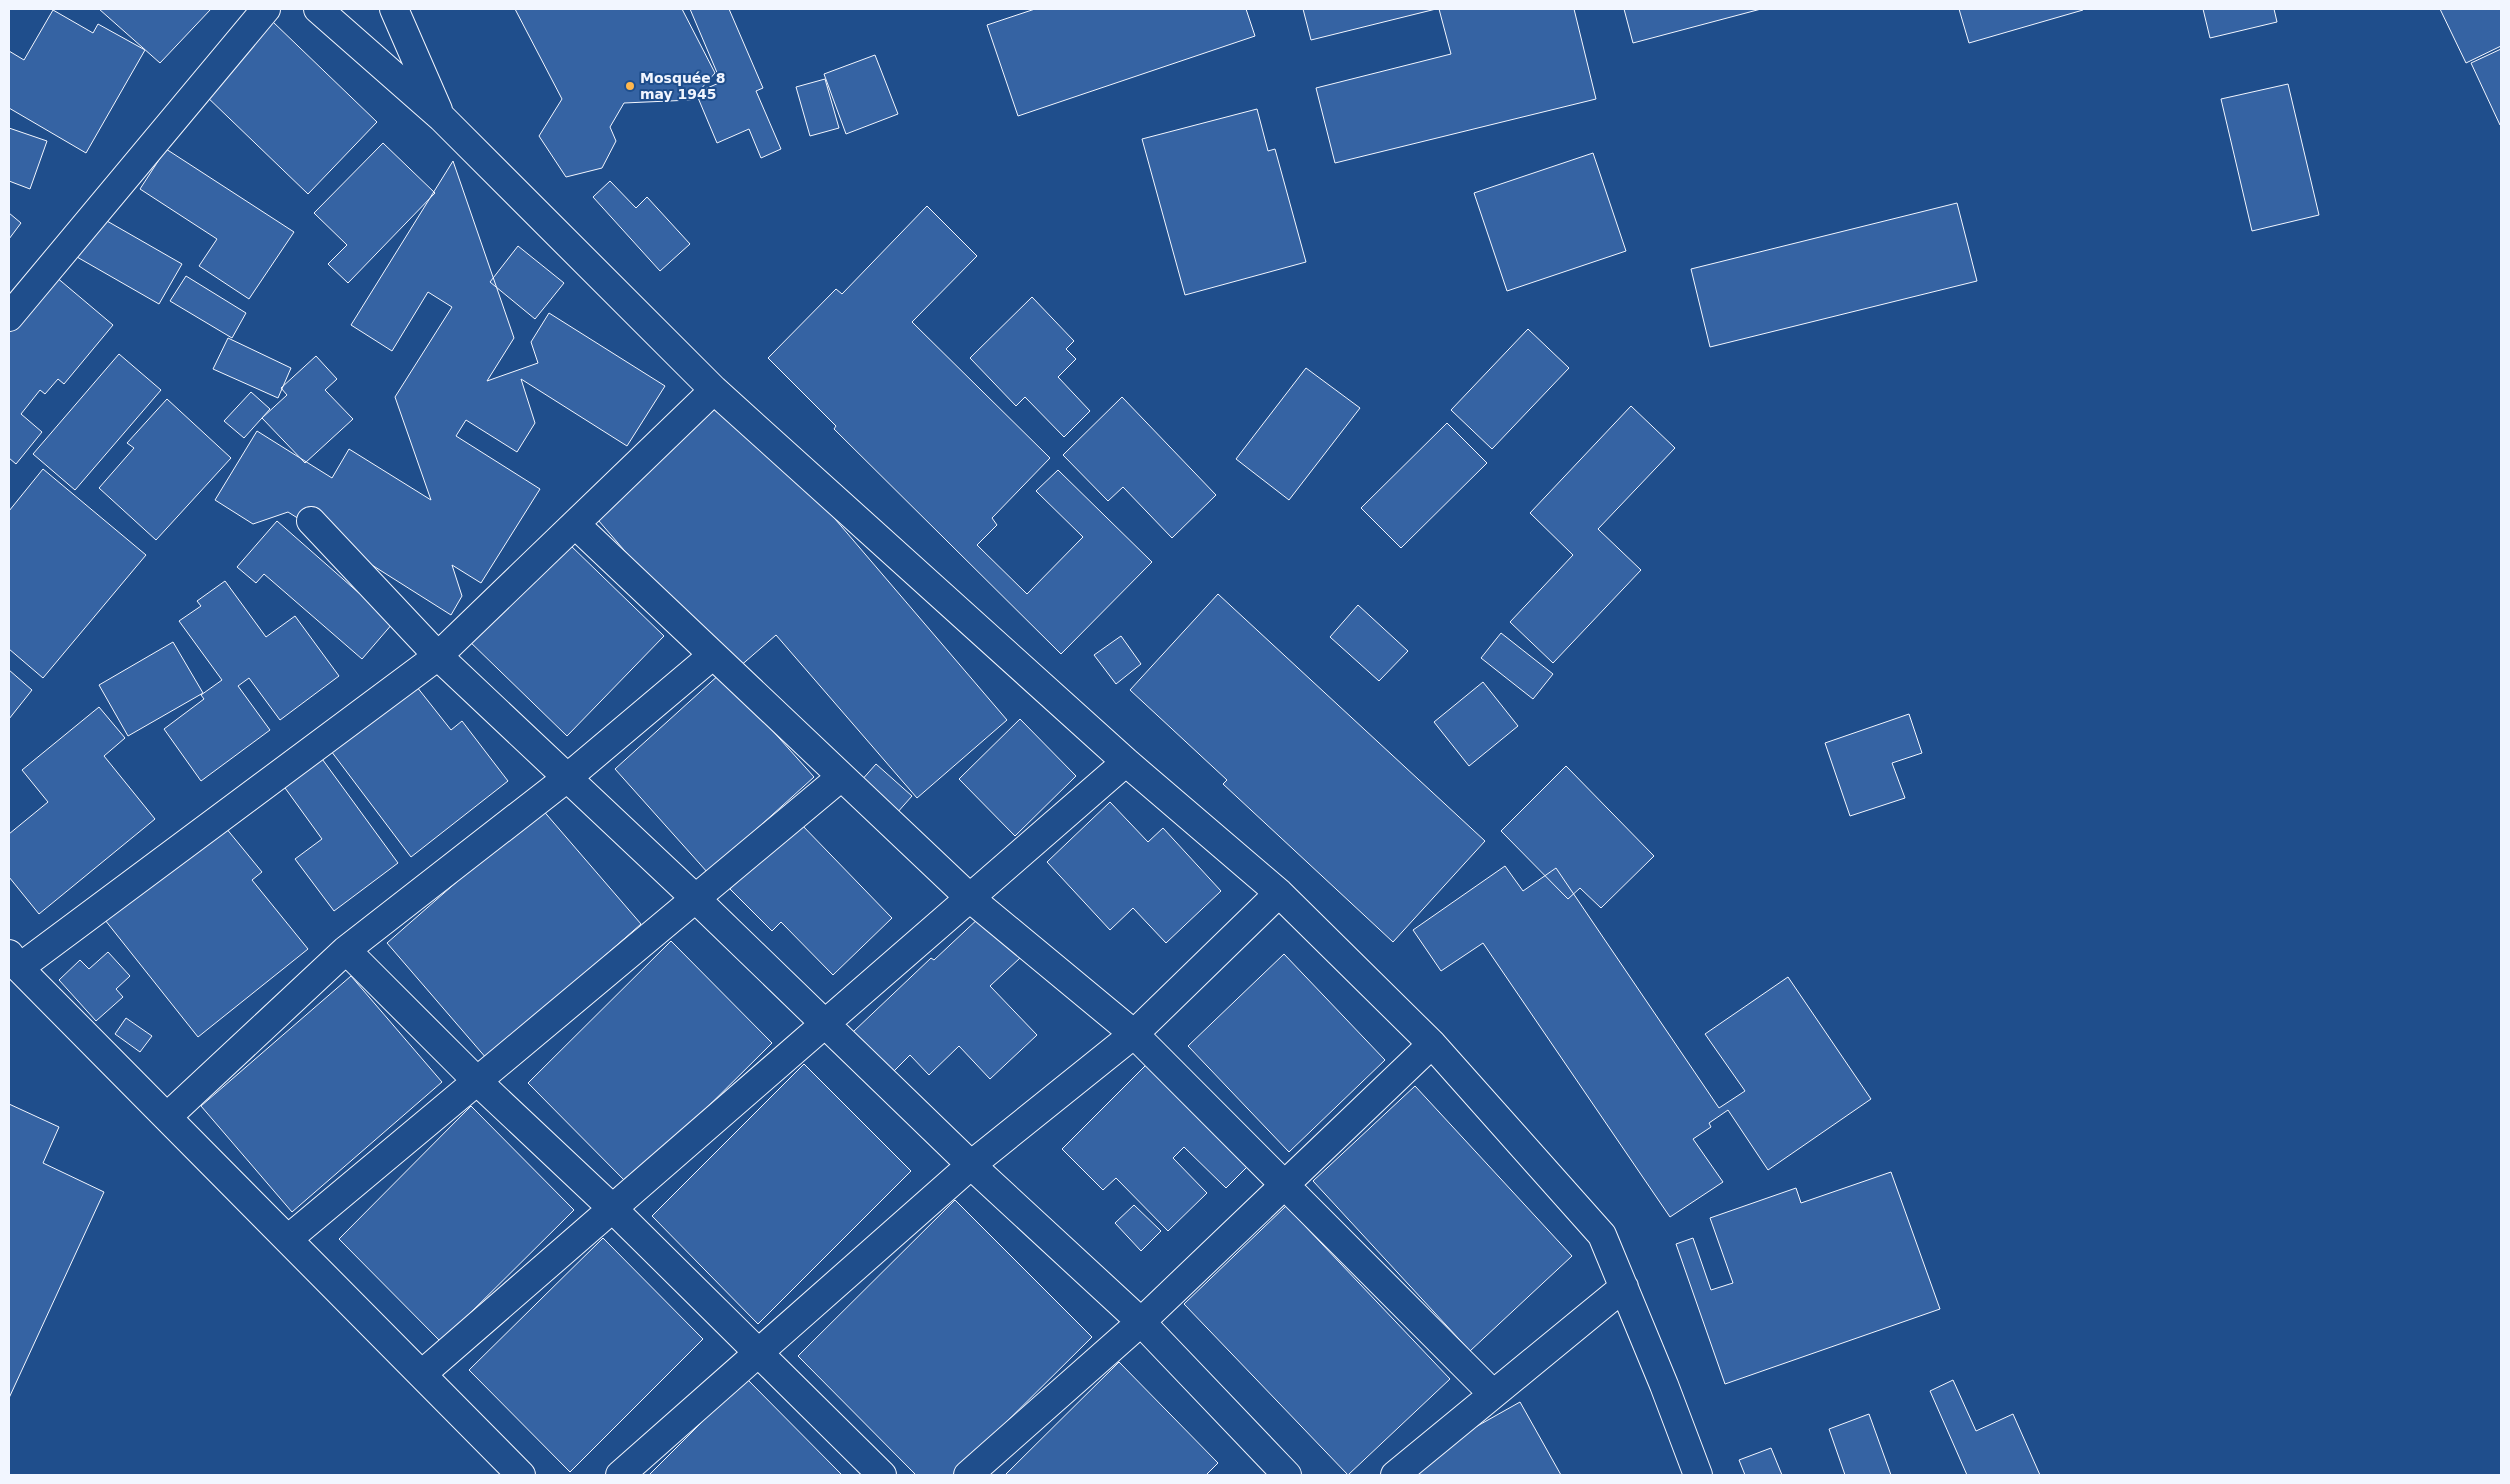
<svg xmlns="http://www.w3.org/2000/svg" width="2510" height="1484" font-family="'DejaVu Sans',sans-serif">
<style>
.building{fill:#3563a3;stroke:#f2f6ff}
.lines{fill:none;stroke-linecap:round;stroke-linejoin:round}
.minor-casing{stroke:#f2f6ff;stroke-width:30}
.minor{stroke:#1f4e8c;stroke-width:28}
.poi-dot{fill:#ffb74d;stroke:#1f4e8c;stroke-width:2}
.labels{text-anchor:middle;dominant-baseline:central;stroke-width:4;stroke-linejoin:round;paint-order:stroke}
.poi-label{font-size:14px;font-weight:bold;fill:#f2f6ff;stroke:#1f4e8c;text-anchor:start}
</style>
<rect width="100%" height="100%" fill="#1f4e8c"/>
<path class="building" d="M99,9H211L160,63Z
M515,9H682L715,73L691,100L624,103L610,127L616,141L602,168L566,177L539,136L562,99Z
M690,9H729L763,88L756,91L781,149L761,158L749,129L717,143L696,93L721,82Z
M1035,9H1246L1255,36L1018,116L987,25Z
M1303,9H1436L1311,40Z
M1439,9H1574L1596,99L1335,163L1316,88L1451,54Z
M1624,9H1761L1633,43Z
M1959,9H2082L2083,10L1969,43Z
M2203,9H2274L2277,22L2210,38Z
M2440,9H2501V46L2466,63Z
M53,10L93,33L98,24L145,50L86,153L9,108V51L24,60Z
M272,21L377,122L308,194L203,93Z
M2501,49V124L2500,125L2471,63Z
M875,55L898,114L846,134L824,74Z
M825,79L839,128L810,136L796,87Z
M2288,84L2319,215L2252,231L2221,99Z
M1257,109L1268,151L1275,149L1306,262L1185,295L1142,139Z
M9,128L47,141L30,189L9,181Z
M383,143L435,193L348,283L328,264L347,245L314,213Z
M166,149L294,232L249,299L199,266L217,239L140,189Z
M1593,153L1626,251L1507,291L1474,193Z
M453,161L514,338L487,381L538,363L531,342L549,313L665,386L627,446L521,379L535,423L517,452L466,420L456,436L540,489L481,583L452,565L462,596L451,615L288,512L253,524L215,500L257,431L332,478L349,449L431,500L395,397L452,307L428,292L392,351L351,325Z
M610,181L636,208L647,197L690,244L660,271L593,197Z
M1957,203L1977,281L1710,347L1691,269Z
M927,206L977,256L912,322L1050,458L992,518L997,525L977,545L1027,594L1083,537L1036,491L1058,470L1152,562L1061,654L834,429L836,426L768,358L836,289L842,294Z
M9,213L21,223L9,239Z
M100,217L182,264L159,304L77,257Z
M518,246L564,283L535,319L490,282Z
M49,271L113,325L64,384L58,379L45,394L40,390L21,414L42,432L16,464L9,458V319Z
M186,276L246,313L232,338L170,301Z
M1032,297L1074,341L1066,349L1076,359L1058,377L1090,411L1064,437L1025,397L1016,406L970,358Z
M1528,329L1569,368L1492,449L1451,410Z
M228,338L291,368L278,398L213,369Z
M119,354L161,390L75,490L33,454Z
M316,356L337,379L325,390L353,419L305,463L262,418L287,395L281,388Z
M1306,368L1360,408L1289,500L1236,459Z
M251,392L270,409L244,438L224,421Z
M729,395L1007,720L917,798L776,635L731,674L592,513Z
M1122,397L1216,495L1172,538L1123,487L1108,501L1063,455Z
M167,399L231,458L156,540L99,488L134,448L127,443Z
M1631,406L1675,448L1598,529L1641,570L1553,663L1510,622L1573,555L1530,513Z
M1447,423L1487,463L1401,548L1361,508Z
M43,469L146,555L43,678L9,649V511Z
M277,521L393,623L362,659L264,574L256,583L237,567Z
M568,543L664,636L567,736L465,637Z
M225,581L266,637L295,616L339,676L280,720L249,678L238,686L270,730L201,781L164,729L204,699L201,695L222,680L179,621L201,606L197,601Z
M1218,594L1485,841L1393,942L1223,784L1227,780L1130,690Z
M1358,605L1408,651L1379,681L1330,637Z
M1501,633L1553,674L1533,699L1481,658Z
M1121,636L1141,664L1116,684L1094,655Z
M173,642L203,693L128,736L99,685Z
M9,670L32,690L9,719Z
M721,673L814,777L708,873L615,769Z
M413,682L451,730L462,721L508,781L411,857L328,747Z
M1483,682L1518,726L1469,766L1434,722Z
M99,707L125,738L104,756L155,819L39,914L9,877V834L48,802L22,770Z
M1909,714L1922,753L1892,763L1905,798L1850,816L1825,743Z
M1020,719L1076,776L1015,836L959,779Z
M317,752L398,863L334,911L295,859L322,839L280,781Z
M876,764L912,796L896,814L860,782Z
M1566,766L1654,856L1601,908L1580,888L1568,899L1501,831Z
M1110,802L1148,842L1163,828L1221,891L1166,943L1133,908L1110,930L1047,862Z
M541,808L641,924L487,1059L387,943Z
M221,822L262,872L252,880L308,949L198,1037L105,920Z
M799,822L892,918L833,975L781,922L772,931L730,889Z
M1505,866L1523,891L1556,868L1719,1108L1745,1091L1705,1034L1788,977L1871,1099L1768,1170L1728,1110L1709,1123L1711,1127L1693,1139L1723,1182L1670,1217L1483,943L1441,971L1413,930Z
M981,916L1020,958L990,986L1037,1035L990,1079L959,1046L929,1075L910,1055L892,1073L853,1032L931,958L934,960Z
M671,941L772,1043L629,1185L528,1083Z
M108,952L130,976L116,989L123,997L96,1021L59,980L80,960L89,969Z
M1284,954L1385,1060L1289,1152L1188,1046Z
M351,976L442,1082L292,1212L201,1106Z
M126,1018L152,1036L140,1052L115,1034Z
M1159,1052L1261,1153L1226,1188L1184,1147L1173,1158L1207,1193L1168,1231L1116,1178L1103,1190L1062,1149Z
M804,1064L911,1171L758,1324L652,1216Z
M1415,1086L1572,1256L1470,1351L1313,1181Z
M9,1104L59,1127L43,1163L104,1192L9,1398Z
M471,1106L574,1210L441,1342L339,1239Z
M1891,1172L1940,1309L1725,1384L1676,1244L1693,1238L1711,1290L1733,1283L1710,1218L1796,1188L1801,1203Z
M955,1200L1092,1337L953,1475H916L798,1356Z
M1134,1205L1161,1231L1141,1251L1115,1223Z
M1286,1206L1450,1379L1348,1475L1184,1304Z
M603,1238L703,1339L570,1472L469,1370Z
M1119,1362L1218,1463L1206,1475H1005Z
M746,1378L842,1475H649Z
M1953,1380L1976,1431L2013,1414L2040,1475H1967L1930,1391Z
M1520,1402L1561,1475H1390Z
M1869,1414L1891,1475H1845L1829,1429Z
M1771,1448L1782,1475H1745L1739,1460Z"/>
<g class="lines">
<defs>
<path id="minor" d="M318,9L442,118L714,390L1126,762L1279,893L1432,1044L1602,1235L1664,1385L1698,1475
M394,9L438,110
M9,317L266,9
M311,521L438,656L695,898L971,1165L1141,1322L1287,1475
M575,524L971,899L1134,1034L1493,1394
M346,950L476,1080L612,1208L882,1475
M9,954L19,968L521,1475
M19,968L438,656L714,390
M167,1117L346,950L567,778L713,655
M288,1239L841,777
M422,1374L1126,762
M620,1475L971,1165L1134,1034L1279,893
M968,1475L1141,1322L1432,1044
M1395,1475L1624,1287"/>
</defs>
<use href="#minor" class="minor-casing"/>
<use href="#minor" class="minor"/>
</g>
<circle class="poi-dot" cx="630" cy="86" r="5"/>
<g class="labels">
<g class="poi-label">
<text x="640" y="78">Mosquée 8<tspan x="640" dy="16">may 1945</tspan></text>
</g>
</g>
<rect width="2510" height="1484" fill="none" stroke="#f2f6ff" stroke-width="20"/>
</svg>
